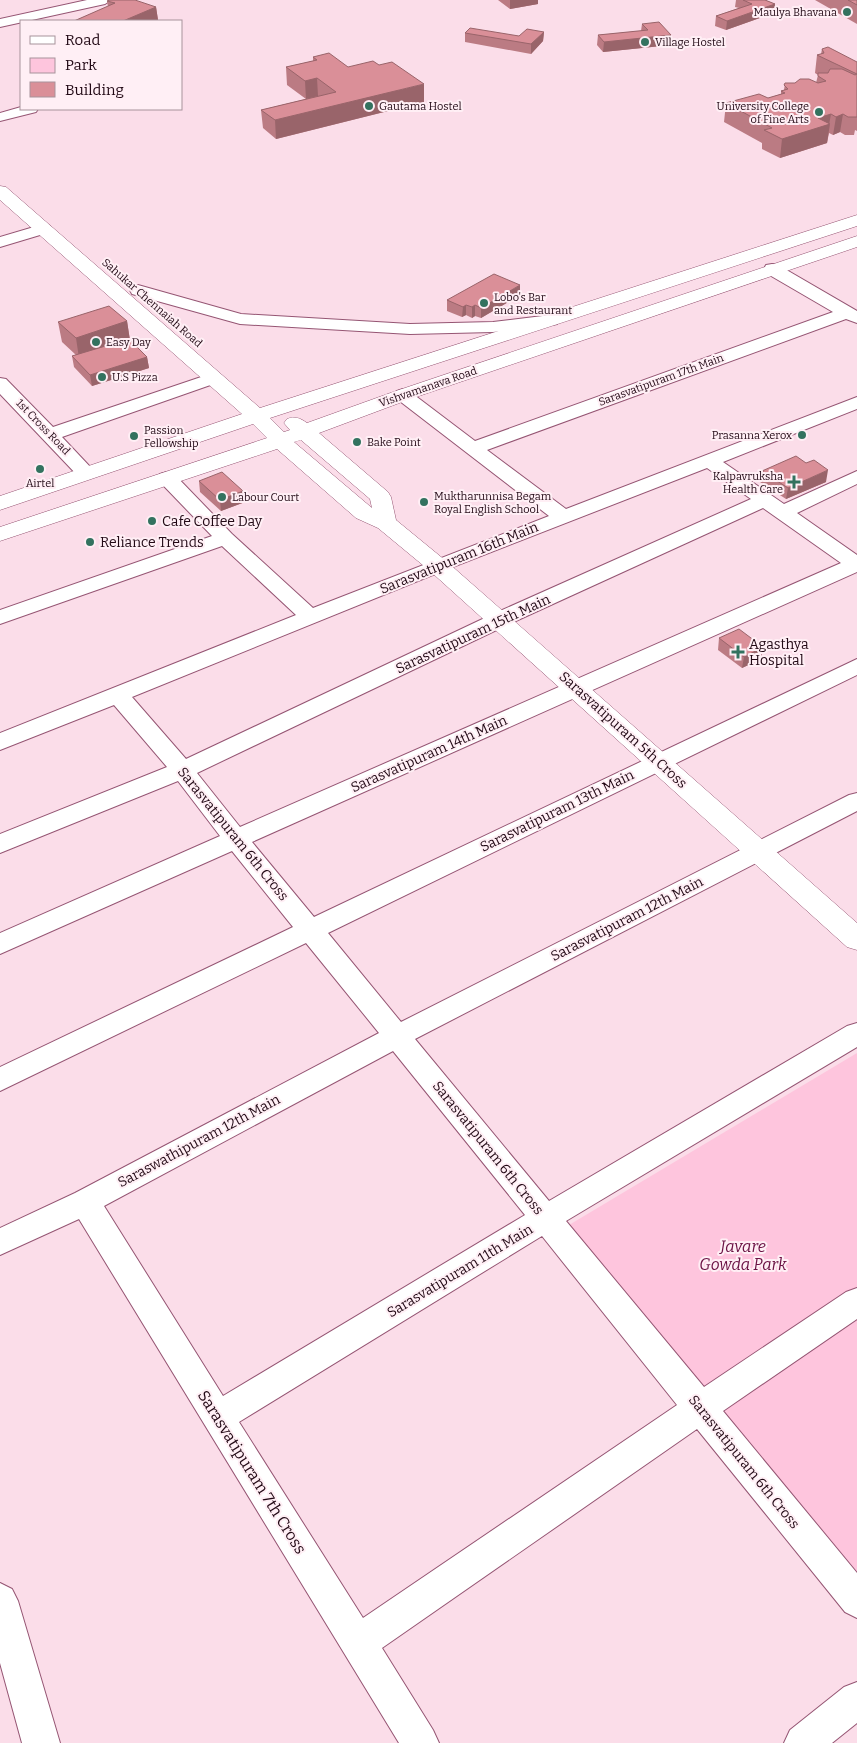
<svg xmlns="http://www.w3.org/2000/svg" width="857" height="1743" font-family="Bitter,serif">
<style>
.green{fill:#fec5dd}
.lines{fill:none;stroke-linecap:round;stroke-linejoin:round}
.street-casing{stroke:#955573;stroke-width:2}
.secondary-casing{stroke:#955573;stroke-width:1}
.street{fill:#fff;fill-rule:evenodd}
.secondary{fill:#fff;fill-rule:evenodd}
.wall{fill:#bb7b83}
.shaded-wall{fill:#99646a}
.building{fill:#da8f98;stroke:#99646a}
.poi-dot{fill:#33725f;stroke:#ffeff5;stroke-width:2}
.labels{text-anchor:middle;dominant-baseline:central;stroke-width:4;stroke-linejoin:round;paint-order:stroke}
.far-poi-label{font-size:11px;fill:#220915;stroke:#ffeff5;text-anchor:start}
.far-street-label{font-size:11px;fill:#220915;stroke:#ffeff5}
.poi-label{font-size:14px;fill:#220915;stroke:#ffeff5;text-anchor:start}
.street-label{font-size:14px;fill:#220915;stroke:#ffeff5}
.near-park-label{font-size:16px;font-style:italic;fill:#6b1244;stroke:#ffeff5}
.near-street-label{font-size:16px;fill:#220915;stroke:#ffeff5}
</style>
<rect width="100%" height="100%" fill="#fbdde9"/>
<path class="green" d="M857,1053V1572L569,1225Z"/>
<g class="lines">
<defs>
<path id="street" d="M87,0H111L105,4L0,27V19Z
M21,107V109H38L36,112L0,121V113Z
M44,224L50,226L52,229L50,232L0,247V237Z
M772,264L778,265L857,311V323L846,319L487,450L566,509L857,397V409L723,462L784,504L857,471V484L797,513L857,555V572L252,842L314,917L857,659V675L328,933L401,1022L849,795L857,793V811L415,1039L549,1201L847,1026L857,1023V1047L566,1221L704,1387L846,1292L857,1288V1319L723,1411L857,1573V1618L845,1612L697,1429L382,1648L433,1730L439,1743H399L79,1219L0,1255V1228L75,1193L379,1033L306,943L0,1091V1067L293,927L232,851L0,954V933L220,836L178,781L0,853V834L167,767L114,705L0,750V733L296,615L222,546L0,624V610L212,536L160,482L157,478L160,474L167,472L174,474L232,534L313,608L549,516L397,399L394,395L397,391L403,389L409,391L475,441L833,312L766,273L764,269L766,265ZM707,468L751,499L491,615L186,759L132,697L445,570ZM763,508L841,563L240,827L197,773L507,625ZM393,1051L525,1215L223,1396L104,1206ZM542,1236L677,1405L363,1618L239,1422Z
M138,285L241,314L410,324L493,322L551,315L557,316L560,320L557,324L551,325L493,332L410,334L240,324L132,294L130,290L132,286Z
M213,373L219,374L222,378L219,382L62,437L95,472L92,476L85,478L78,476L0,394V378L6,379L53,427Z
M0,1583L12,1589L18,1601L60,1743H22L0,1663Z
M857,1682V1723L832,1743H784L790,1730L844,1687Z"/>
<path id="secondary" d="M0,186L6,187L260,408L857,215V226L270,418L284,432L290,430L284,423L287,419C295,416 300,418 307,423L396,391L857,236V247L410,399L319,433L388,492L391,497L396,520L446,561L857,923V950L847,947L430,571L378,528L356,518L277,449L0,541V527L267,438L253,424L0,510V496L242,414L0,200ZM301,440L370,499L372,508L294,442Z"/>
</defs>
<use href="#street" class="street-casing"/>
<use href="#secondary" class="secondary-casing"/>
<use href="#street" class="street"/>
<use href="#secondary" class="secondary"/>
</g>
<path class="wall" d="M498,0H538V4L510,9Z
M736,0H765L775,4L774,13L726,30L715,26L716,16L739,8L735,7Z
M815,0H857V24Z
M107,1L156,7L158,20L155,21H74L108,7Z
M642,24L671,35V45L603,52L597,45L598,35L641,31Z
M544,32L543,41L531,54L465,42V33L519,36Z
M822,49L857,62V131L855,130L854,135H845L840,132L833,135L829,133L827,143L780,158L762,149V143L724,122L726,103L768,98L781,94V91L784,90L785,83H816L818,75L815,73L817,55L821,54Z
M313,57L348,67L424,102L276,139L263,128L261,110L306,99L287,85L286,67L313,61Z
M520,295L481,318L475,316L472,318L466,315L462,317L447,311V300Z
M127,321L130,340L147,357L149,368L92,386L74,367L72,356L76,355L62,342L58,322Z
M762,471L826,482L786,499L760,482Z
M199,481L245,502L221,511L200,492Z
M719,638L763,647L761,659L742,668L718,650Z"/>
<path class="shaded-wall" d="M510,0H538V4L510,9Z
M775,4L774,13L726,30L727,21Z
M156,7L158,20L155,21H123Z
M544,32L543,41L531,54V44Z
M671,35V45L603,52L604,42Z
M317,78L318,96L306,99L305,81Z
M424,84V102L276,139L275,120Z
M831,114L829,125L830,124L827,143L780,158L782,139L818,118Z
M843,114L840,132L833,135L836,117Z
M520,285V295L481,318V308Z
M466,305V315L462,317L463,307Z
M475,305V316L472,318V307Z
M127,321L130,341L79,358L76,338Z
M147,357L149,368L92,386L90,375Z
M828,470L826,482L786,499L788,488Z
M243,491L245,502L221,511L220,500Z
M763,647L761,659L742,668L744,657Z"/>
<path class="building" d="M110,0H135L156,7L123,21H74L115,3L107,1Z
M743,0H765L775,4L727,21L716,16L752,4Z
M848,0H857V5Z
M659,22L671,35L604,42L598,35L648,30L642,24Z
M470,28L519,36L527,29L544,32L531,44L465,33Z
M828,47L857,62V74L817,55L824,53L822,49Z
M329,53L348,67L373,61L379,65L392,62L424,84L275,120L261,110L336,92L317,78L305,81L286,67L317,60L313,57Z
M830,69H842L855,75L857,74V117H848L843,114L836,117L831,114L818,118L830,124L782,139L764,130L772,128L726,103L759,94L768,98L785,93L781,91L788,89L784,85L785,83H795L800,79H809L818,83L826,81L818,76V73H828Z
M494,274L520,285L481,308L475,305L472,307L466,305L463,307L447,300Z
M109,306L127,321L76,338L58,322Z
M129,339L147,357L90,375L72,356Z
M796,456L806,463L814,460L828,470L788,488L762,471Z
M222,472L243,491L220,500L199,481Z
M739,629L763,647L744,657L719,638Z"/>
<g class="poi-dot">
<circle cx="847" cy="12" r="5"/>
<circle cx="645" cy="42" r="5"/>
<circle cx="369" cy="106" r="5"/>
<circle cx="819" cy="112" r="5"/>
<circle cx="484" cy="303" r="5"/>
<circle cx="96" cy="342" r="5"/>
<circle cx="102" cy="377" r="5"/>
<circle cx="802" cy="435" r="5"/>
<circle cx="134" cy="436" r="5"/>
<circle cx="357" cy="442" r="5"/>
<circle cx="40" cy="469" r="5"/>
<path d="M791.5 474.5h5v5h5v5h-5v5h-5v-5h-5v-5h5z"/>
<circle cx="222" cy="497" r="5"/>
<circle cx="424" cy="502" r="5"/>
<circle cx="152" cy="521" r="5"/>
<circle cx="90" cy="542" r="5"/>
<path d="M735.5 644.5h5v5h5v5h-5v5h-5v-5h-5v-5h5z"/>
</g>
<g class="labels">
<g class="far-poi-label">
<text x="837" y="12" text-anchor="end">Maulya Bhavana</text>
<text x="655" y="42">Village Hostel</text>
<text x="379" y="106">Gautama Hostel</text>
<text x="809" y="106" text-anchor="end">University College<tspan x="809" dy="13">of Fine Arts</tspan></text>
<text x="494" y="297">Lobo's Bar<tspan x="494" dy="13">and Restaurant</tspan></text>
<text x="106" y="342">Easy Day</text>
<text x="112" y="377">U.S Pizza</text>
<text x="144" y="430">Passion<tspan x="144" dy="13">Fellowship</tspan></text>
<text x="792" y="435" text-anchor="end">Prasanna Xerox</text>
<text x="367" y="442">Bake Point</text>
<text x="783" y="476" text-anchor="end">Kalpavruksha<tspan x="783" dy="13">Health Care</tspan></text>
<text x="40" y="483" text-anchor="middle">Airtel</text>
<text x="434" y="496">Muktharunnisa Begam<tspan x="434" dy="13">Royal English School</tspan></text>
<text x="232" y="497">Labour Court</text>
</g>
<g class="far-street-label">
<text transform="translate(152 303) rotate(41)">Sahukar Chennaiah Road</text>
<text transform="translate(661 380) rotate(-20)">Sarasvatipuram 17th Main</text>
<text transform="translate(428 387) rotate(-19)">Vishvamanava Road</text>
<text transform="translate(43 427) rotate(46)">1st Cross Road</text>
</g>
<g class="poi-label">
<text x="162" y="521">Cafe Coffee Day</text>
<text x="100" y="542">Reliance Trends</text>
<text x="749" y="644">Agasthya<tspan x="749" dy="16">Hospital</tspan></text>
</g>
<g class="street-label">
<text transform="translate(459 558) rotate(-22)">Sarasvatipuram 16th Main</text>
<text transform="translate(473 634) rotate(-25)">Sarasvatipuram 15th Main</text>
<text transform="translate(623 730) rotate(42)">Sarasvatipuram 5th Cross</text>
<text transform="translate(429 754) rotate(-24)">Sarasvatipuram 14th Main</text>
<text transform="translate(557 811) rotate(-26)">Sarasvatipuram 13th Main</text>
<text transform="translate(233 834) rotate(51)">Sarasvatipuram 6th Cross</text>
<text transform="translate(627 919) rotate(-27)">Sarasvatipuram 12th Main</text>
<text transform="translate(199 1141) rotate(-28)">Saraswathipuram 12th Main</text>
<text transform="translate(488 1148) rotate(51)">Sarasvatipuram 6th Cross</text>
<text transform="translate(460 1271) rotate(-31)">Sarasvatipuram 11th Main</text>
<text transform="translate(744 1462) rotate(51)">Sarasvatipuram 6th Cross</text>
</g>
<g class="near-park-label">
<text x="743" y="1246">Javare<tspan x="743" dy="18">Gowda Park</tspan></text>
</g>
<g class="near-street-label">
<text transform="translate(252 1472) rotate(58)">Sarasvatipuram 7th Cross</text>
</g>
</g>
<rect x="20" y="20" width="162" height="90" fill="#ffeff5" stroke="#a7939b"/>
<rect x="30" y="36" width="25" height="8" fill="#ffffff" stroke="#a7939b"/>
<text x="65" y="45" font-size="15" fill="#220915">Road</text>
<rect x="30" y="58" width="25" height="15" fill="#fec5dd" stroke="#a7939b"/>
<text x="65" y="70" font-size="15" fill="#220915">Park</text>
<rect x="30" y="82" width="25" height="15" fill="#da8f98" stroke="#a7939b"/>
<text x="65" y="95" font-size="15" fill="#220915">Building</text>
</svg>
